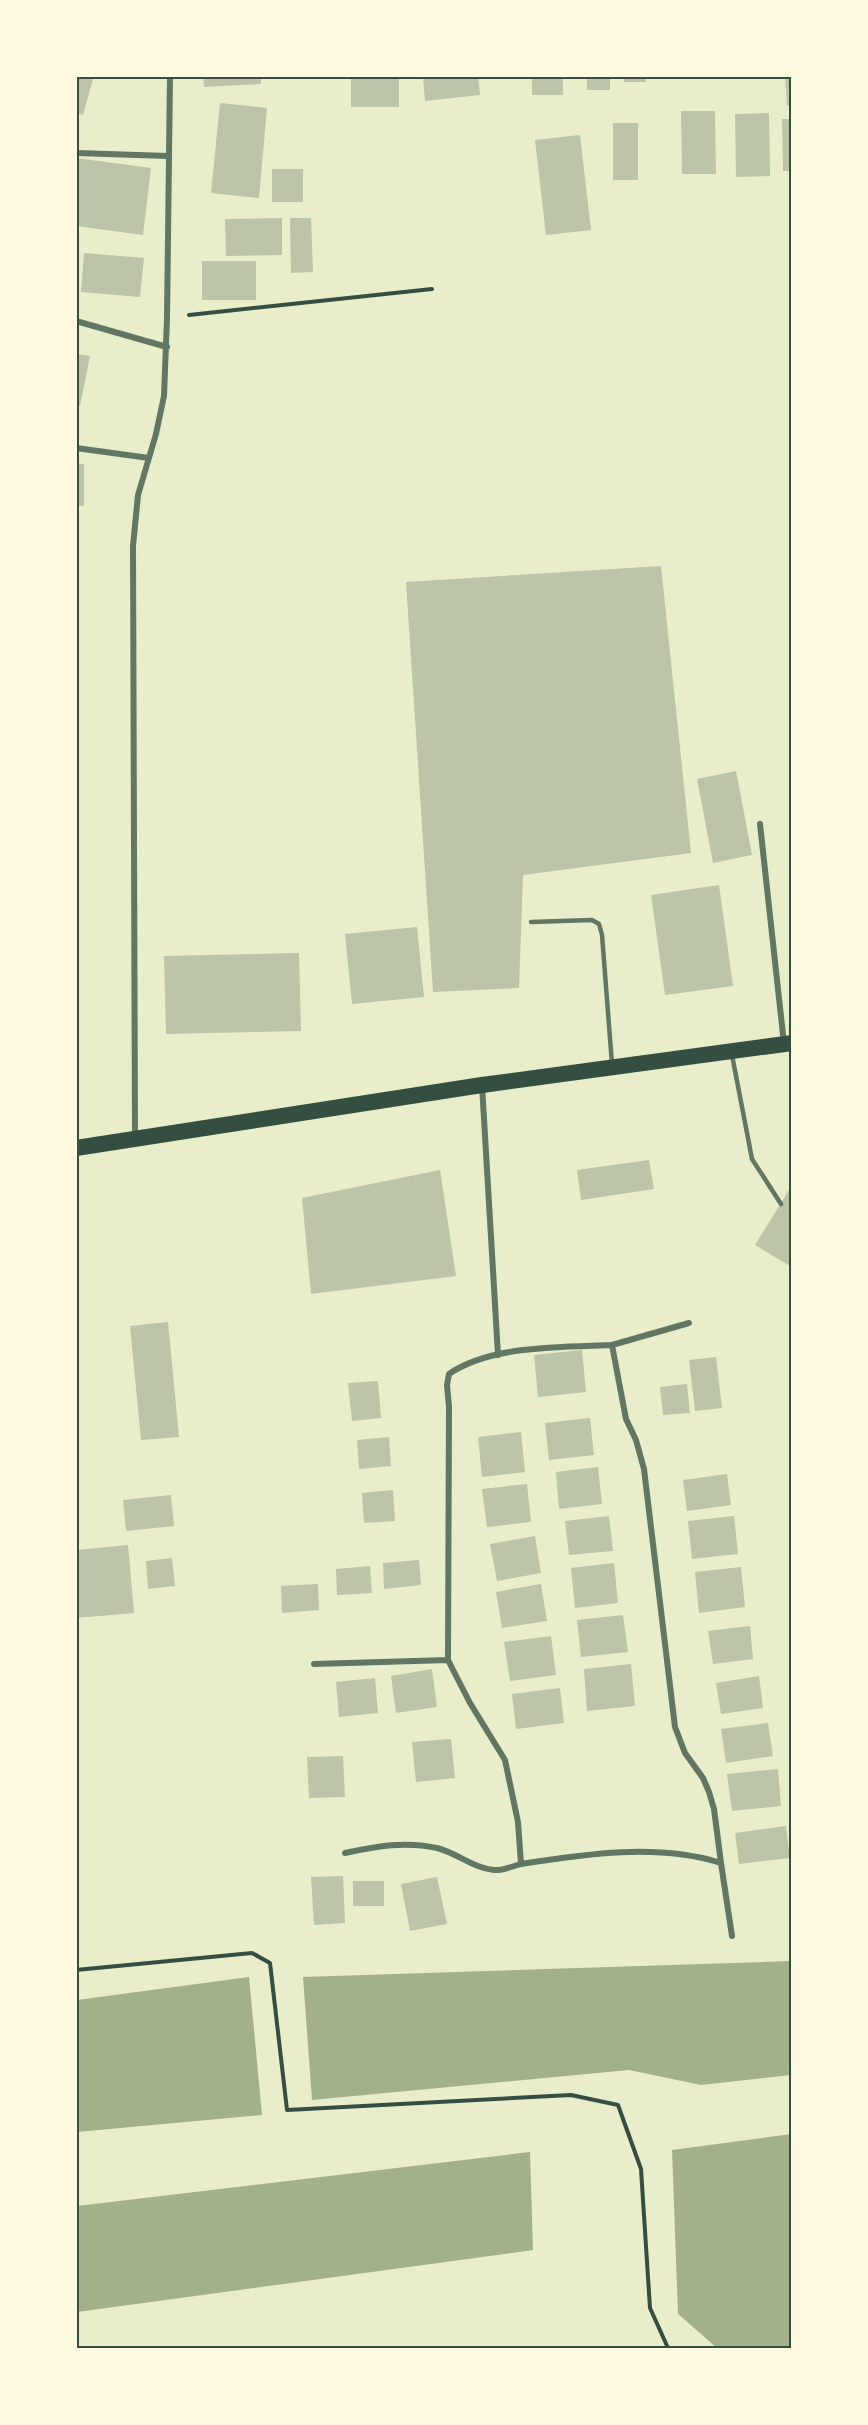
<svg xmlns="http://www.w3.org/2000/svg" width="868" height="2425" font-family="'Golos Text',sans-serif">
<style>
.water{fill:#a3b18a}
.building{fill:#bcc5a7}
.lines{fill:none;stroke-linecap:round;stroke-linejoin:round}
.path{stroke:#344e41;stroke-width:4}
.service{stroke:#617663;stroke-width:4.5}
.minor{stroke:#617663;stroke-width:6}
.trunk{stroke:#344e41;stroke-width:16}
.neatline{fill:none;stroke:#344e41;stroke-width:2}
</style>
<rect width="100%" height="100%" fill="#e9edc9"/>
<path class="water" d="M791,1961V2075L701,2085L629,2070L312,2100L303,1977Z
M249,1977L262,2115L77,2132V2000Z
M791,2134V2348H717L678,2314L672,2150Z
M530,2152L533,2250L77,2312V2206Z"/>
<path class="building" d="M76,76L93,79L83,115L76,113Z
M203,76H261V84L204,87Z
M351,76H399V107H351Z
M423,76H478L480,95L425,101Z
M532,76H563V95H532Z
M587,76H610V90H587Z
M624,76H645L646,82H624Z
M785,76H792V106H787Z
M220,103L267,108L259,198L211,193Z
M681,111H715L716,174H682Z
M769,113L770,176L736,177L735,114Z
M782,119H792V171H783Z
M613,123H638V180H613Z
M580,135L591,230L546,235L535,140Z
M76,158L151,168L143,235L76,226Z
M272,169H303V202H272Z
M282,218V255L226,256L225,219Z
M290,218H311L313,272L291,273Z
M84,253L144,258L140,297L81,292Z
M202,261H256V300H202Z
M76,354L90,356L80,406H76Z
M76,464H84V506H76Z
M661,566L691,853L523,875L519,988L433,992L406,582Z
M736,771L752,855L713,863L697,779Z
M719,885L733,986L665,995L651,895Z
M417,927L424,997L352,1004L345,934Z
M299,953L301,1031L166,1034L164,956Z
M649,1160L654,1189L581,1200L577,1170Z
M440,1170L456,1276L311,1294L302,1198Z
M792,1185V1267L755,1245Z
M168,1322L179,1437L141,1440L130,1326Z
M582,1350L586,1392L538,1397L534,1355Z
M716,1357L722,1408L695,1411L689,1360Z
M378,1381L381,1418L352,1421L348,1383Z
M687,1384L690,1413L663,1415L660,1387Z
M590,1418L594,1455L549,1460L545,1423Z
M521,1432L525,1472L482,1477L478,1437Z
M389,1437L391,1466L359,1469L357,1440Z
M598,1467L602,1504L559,1509L556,1472Z
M727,1474L731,1505L687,1511L683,1480Z
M527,1484L531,1522L487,1527L482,1489Z
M393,1490L395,1521L364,1523L362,1493Z
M171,1495L174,1526L126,1531L123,1500Z
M609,1516L613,1551L569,1555L565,1521Z
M734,1516L738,1554L692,1559L688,1521Z
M535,1536L541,1573L497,1581L490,1544Z
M128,1545L134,1613L76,1618V1550Z
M172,1558L175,1586L148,1589L146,1561Z
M419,1560L421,1585L384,1589L383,1563Z
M614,1563L618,1603L575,1608L571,1568Z
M370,1566L372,1593L337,1595L336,1569Z
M741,1567L745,1607L699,1613L695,1572Z
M318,1584L319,1610L282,1613L281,1586Z
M541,1584L547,1621L502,1628L496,1592Z
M623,1615L628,1652L581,1657L577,1620Z
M750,1626L753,1659L713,1664L708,1631Z
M551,1636L556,1675L510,1681L504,1642Z
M631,1664L635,1706L587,1711L584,1669Z
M432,1669L437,1707L396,1713L391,1676Z
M759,1676L763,1708L721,1714L716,1683Z
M375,1678L378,1713L339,1717L336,1682Z
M560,1688L564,1723L516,1729L512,1694Z
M768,1723L773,1756L726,1763L721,1729Z
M451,1739L455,1778L416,1782L412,1742Z
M343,1756L345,1797L309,1798L307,1757Z
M778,1769L781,1806L732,1811L727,1774Z
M786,1826L790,1858L739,1864L735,1833Z
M343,1876L345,1923L314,1925L311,1877Z
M437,1877L447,1924L410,1931L401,1884Z
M353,1881H384V1906H353Z"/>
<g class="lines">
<path class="path" d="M189,315L432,289
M76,1970L252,1953L270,1963L287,2110L571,2095L618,2105L641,2169L650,2308L668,2348"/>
<path class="service" d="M531,922L592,920L599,924L602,935L612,1064
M732,1055L752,1159L781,1204"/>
<path class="minor" d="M76,153L168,156
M76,321L167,347
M76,448L149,458
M760,824L784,1044
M482,1085L498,1355
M135,1137L133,546L138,495L156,434L164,396L167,318L170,76
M612,1345L626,1419L636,1440L644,1469L675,1727L685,1753L703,1778L709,1792L714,1809L721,1863C657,1843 585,1854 521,1864L518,1822L505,1760L470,1703L448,1660L449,1407L447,1385L449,1374C491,1345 563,1347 612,1345Z
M612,1345L689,1323
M314,1664L448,1660
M345,1853C377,1846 405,1841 437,1848C457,1853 473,1868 494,1870C502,1871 513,1866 521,1864
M721,1863L732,1936"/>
<path class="trunk" d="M76,1148L482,1085L792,1043"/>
</g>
<rect width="868" height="2425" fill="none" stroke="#fefae0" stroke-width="156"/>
<rect x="78" y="78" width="712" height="2269" class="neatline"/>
</svg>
